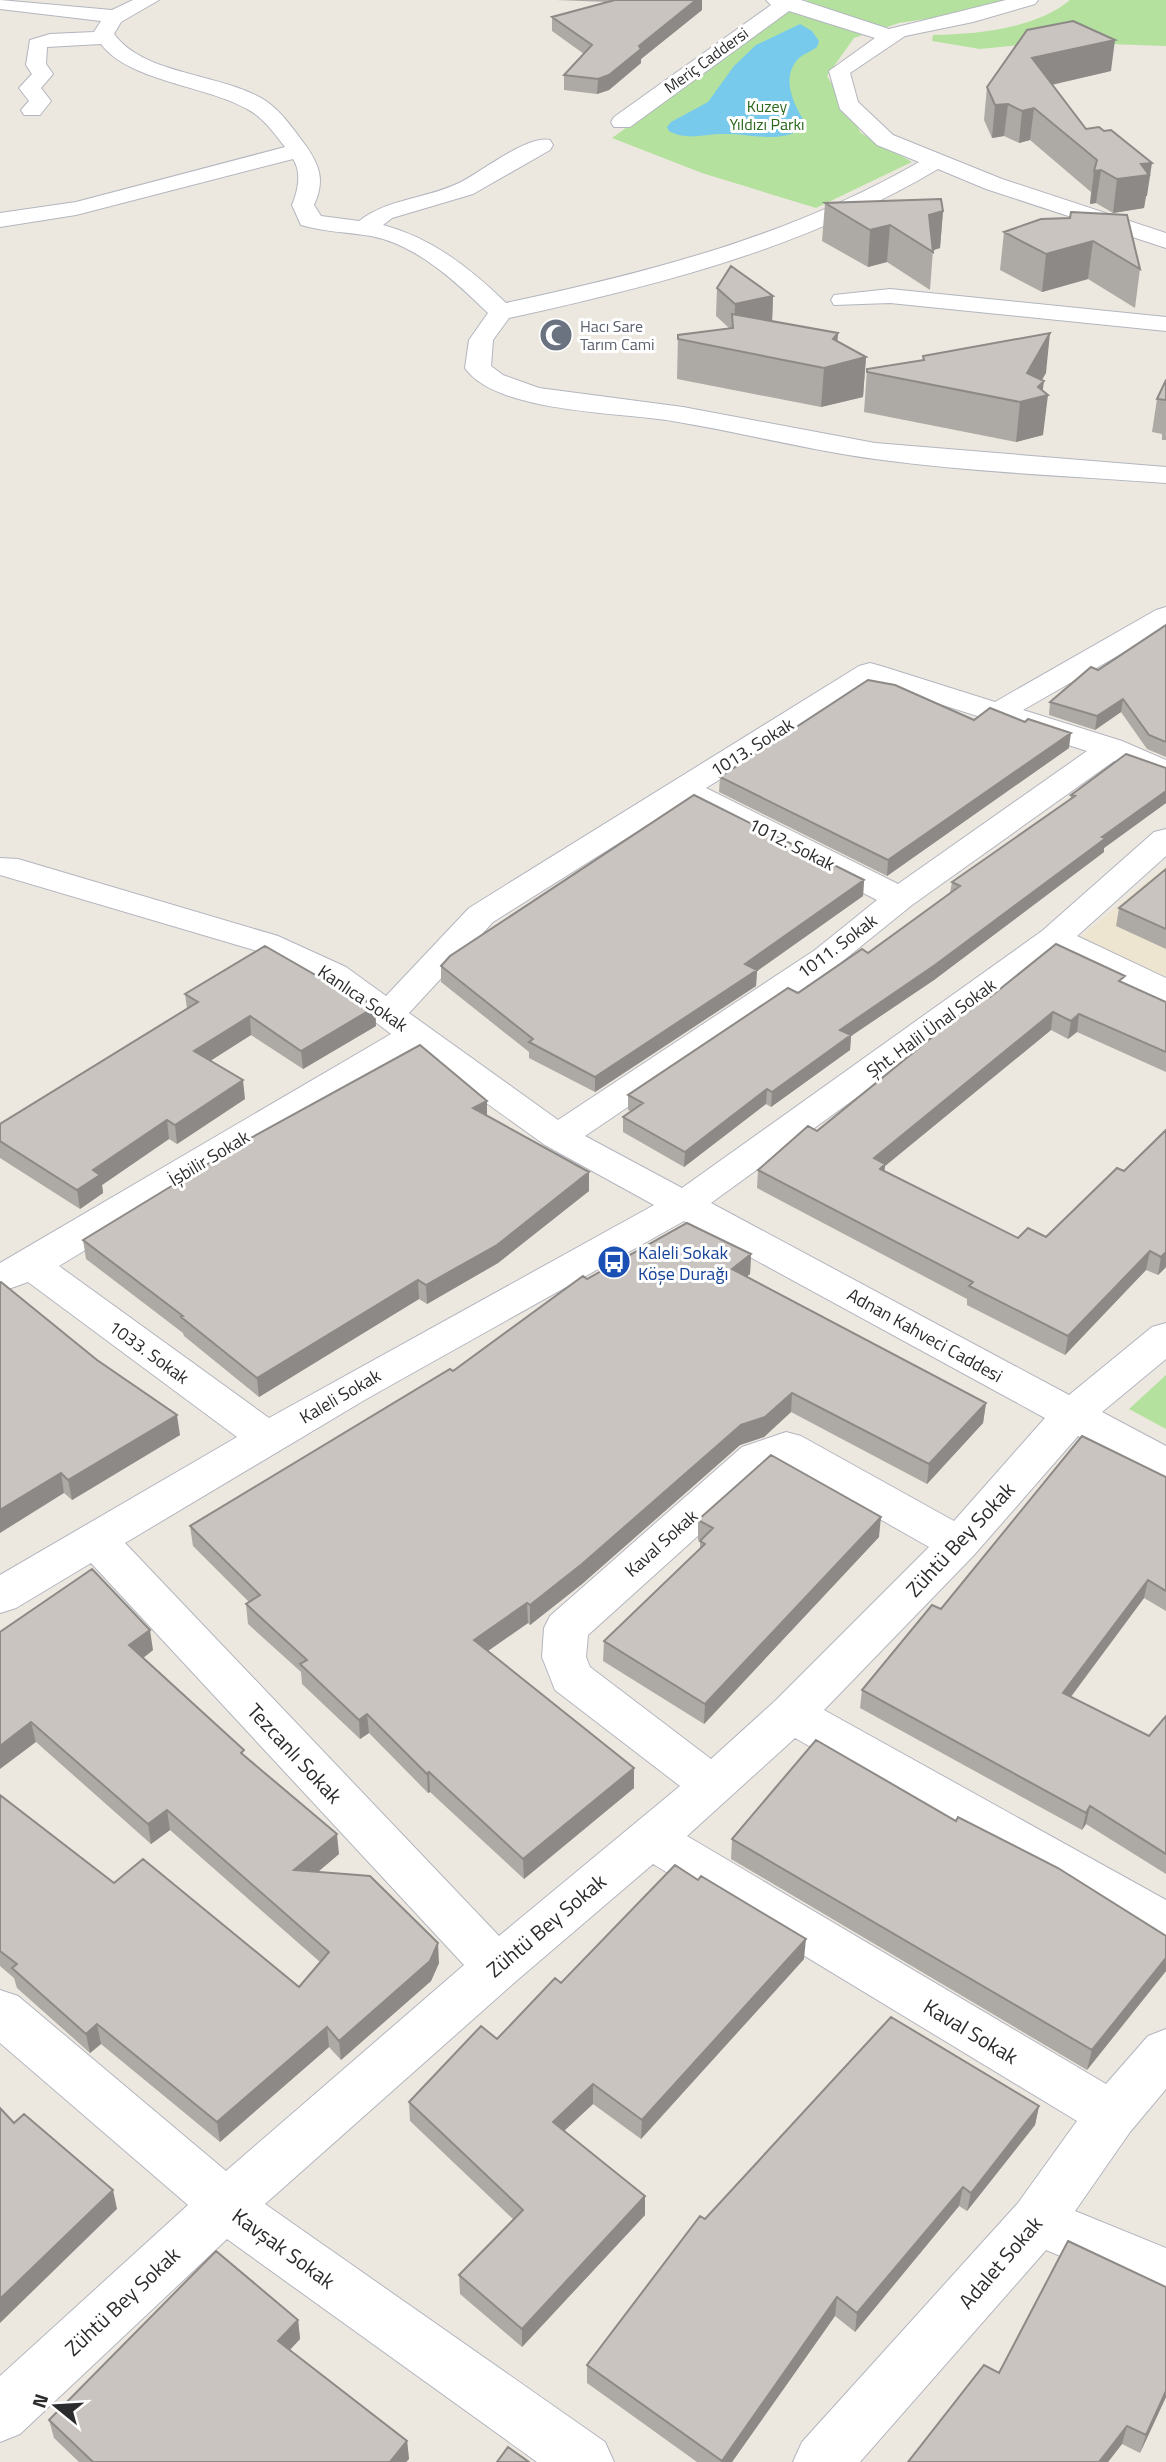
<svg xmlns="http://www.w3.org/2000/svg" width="1166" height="2462" font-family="'Titillium Web',sans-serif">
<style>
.education{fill:#eee5d0}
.green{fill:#b4e29e}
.water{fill:#77caeb}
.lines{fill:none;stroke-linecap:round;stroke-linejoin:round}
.minor-casing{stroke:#b3b5bf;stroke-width:2}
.minor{fill:#fff;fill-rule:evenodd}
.wall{fill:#ada9a4}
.shaded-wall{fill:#8d8986}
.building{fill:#c9c4bf;stroke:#8d8986;stroke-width:2}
.labels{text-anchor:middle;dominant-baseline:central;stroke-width:6;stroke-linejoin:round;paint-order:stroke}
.far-street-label{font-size:16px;fill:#2c2c2c;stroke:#fff}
.far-park-label{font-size:16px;fill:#2c681d;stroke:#fff}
.far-worship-label{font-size:16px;fill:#5b616d;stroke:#fff;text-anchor:start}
.street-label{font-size:18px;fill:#2c2c2c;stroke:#fff}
.transit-label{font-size:18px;fill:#164399;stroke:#fff;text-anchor:start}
.near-street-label{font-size:21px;fill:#2c2c2c;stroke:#fff}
</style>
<rect width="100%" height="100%" fill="#ede8df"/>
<path class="education" d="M1166,866V979L1079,938Z"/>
<path class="green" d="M808,0H1009L939,17L899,23L854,38L827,76L861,133L912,162L816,208L702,173L612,138L799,3Z
M1070,0H1166V46L1049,42L980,49L932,41L933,35C977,34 1035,29 1070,0Z
M1166,1375V1429L1129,1409Z"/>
<path class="water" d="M800,24L812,31L819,41L817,47C812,51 803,54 798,59C781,78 793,103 804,121L799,131C773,143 749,133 723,134C703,134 687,141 669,131L667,127L671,122L708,102L734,66L756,45Z"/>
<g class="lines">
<defs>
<path id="minor" d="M0,0L112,10L133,0H159L121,22L114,34C145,76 223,73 266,101C282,112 294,130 306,146C320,166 325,181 314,205L321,216L359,221C389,198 426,199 459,183C481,172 527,135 550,140L553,145L550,150L473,194L392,218L383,225C432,238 470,268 506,303C650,272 791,236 919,162L877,145L840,109L829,71L875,38L789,11L630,127H614L611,122L614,117L771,5L766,0H801L889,29L1006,0H1038L1035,4L973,22L905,36L850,73L858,102L893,135L1002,179L1166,233V248L986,189L938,169C805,248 659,285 509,318L493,340L491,366L503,375L539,388L683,407L875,443L1166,467V483C1069,476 971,472 875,459C807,450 740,432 672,421C620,412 496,413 465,368L469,340L488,313C455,281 417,245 371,236C347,232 324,232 301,225L292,205C298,191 302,172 293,159L76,215L0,227V213L76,202L285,147C274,133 263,117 247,109C207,86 128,81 101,44L47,47L46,64L53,74L41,88L51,101L40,115H24L21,110L29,101L19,88L32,74L26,65L30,40L50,34L94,32L101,21L0,9Z
M890,289L1166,317V331L890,303L834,305L831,300L834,295Z
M1166,607V628L1023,710L1122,741L1166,760V781L1114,761L912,905L839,964L585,1136L682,1188L1042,931L1154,832L1166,829V856L1077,936L1166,978V1002L1057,952L711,1203L1069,1395L1152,1327L1166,1323V1359L1102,1412L1166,1446V1480L1151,1476L1078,1436L974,1555L824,1710L1166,1900V1945L1149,1939L795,1738L687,1836L1106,2084L1148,2036L1166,2029V2089L1130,2132L1075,2211L1166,2248V2300L1046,2250L860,2462H793L802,2442L1018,2203L1077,2121L653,1864L515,1982L265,2204L605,2442L614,2462H537L227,2239L20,2434L0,2442V2376L188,2205L0,2043V1990L18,1996L226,2171L464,1965L91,1563L16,1608L0,1613V1575L237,1437L28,1282L0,1292V1263L391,1034L322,981L254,950L0,875V858L18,859L278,936L346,967L386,996L469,908L859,666L870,663L881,666L995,702L1156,610ZM874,683L1087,751L898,884L706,788ZM684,802L877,900L815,950L558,1120L409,1013L493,922ZM414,1051L545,1145L654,1205L269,1418L59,1266ZM684,1221L1045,1418L954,1521L801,1436L786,1432L742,1447L550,1616L544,1628L542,1657L555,1690L680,1786L499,1936L125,1543L368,1398ZM783,1464L929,1547L775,1701L711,1759L590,1667L586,1657L588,1635L772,1469Z"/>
</defs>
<use href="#minor" class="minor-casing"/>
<use href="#minor" class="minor"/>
</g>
<path class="wall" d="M556,0H702V10L641,59V63L609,90L597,94L564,90V75L584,54L552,31V17L608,2Z
M1111,71L1052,85L1086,129L1147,196H1146L1144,208L1113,213L1096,203L1090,204L1091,192L1030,140L1019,143L1004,136L992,138L984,120L987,87Z
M825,203L943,211L940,248L933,250L930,290L887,262L868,267L822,241Z
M1070,218L1140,269L1135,308L1088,279L1042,292L1000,270L1004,232Z
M717,288L773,296L772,321L837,342L866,357L863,397L821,407L677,379L678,335L729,328L716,316Z
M923,356L1046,373L1041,380L1043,435L1016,442L864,412L867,369L923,360Z
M1166,380V440H1162V434L1152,432L1157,399Z
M1166,625V757L1147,749L1121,712L1095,730L1049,715L1050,702Z
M974,720L1069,748L887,876L719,792L720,777Z
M1166,768V803L1104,848V852L934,980L851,1036L850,1050L771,1107L766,1104L684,1167L623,1132V1117L631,1111L628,1110V1095L798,993L868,953L950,893L952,882L1070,800L1071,795Z
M1166,869V949L1116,926L1119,908Z
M864,880L863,896L757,971L756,986L595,1092L529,1058V1052L441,982V966Z
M1124,984L1166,1002V1072L1077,1032L1068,1039L1051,1030L885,1166L884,1172L1018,1238L1046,1237L1124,1171L1166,1130V1267L1158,1275L1146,1270L1065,1355L967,1305V1299L757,1188L758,1170L817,1131L990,997Z
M333,985L375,1007L376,1026L303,1069L251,1035L210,1061L245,1099L177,1144L169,1139L102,1185L103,1193L80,1209L0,1158V1124L187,1009L185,994Z
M487,1116L589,1191L498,1263L427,1304L419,1299L259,1397L184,1336L183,1333L86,1259L83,1240Z
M751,1254L750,1274L746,1277L986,1403L983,1423L927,1484L791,1412L764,1437L740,1445L582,1584L530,1625L528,1623L488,1651L634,1788L524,1879L430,1792L428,1793L369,1733L360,1739L302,1684L301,1672L248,1624L246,1604L249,1602L193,1546L190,1526L453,1371Z
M0,1283L180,1435L72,1500L64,1493Z
M1166,1477V1611L1144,1598L1071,1697L1149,1736L1166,1716V1874L1086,1824L1082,1830L860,1708L862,1690L941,1609Z
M698,1520L879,1537L704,1724L603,1661L604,1641L700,1548V1541L698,1540Z
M0,1632L153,1650L143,1658L245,1756L339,1854L318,1872L439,1963L431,1981L341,2060L329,2047L220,2142L101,2044L90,2053L17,1988L14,1978L0,1966V1795L114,1883L299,1987L320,1962L170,1830L151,1844L36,1742Z
M956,1821L1166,1936V1971L1087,2070L731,1859L732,1839Z
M804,1959L641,2139L593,2104L564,2131L645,2196V2215L522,2347L460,2294L459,2275L513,2219L410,2121L409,2102L497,2039L561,1983Z
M1039,2106L1035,2125L967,2211L959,2206L855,2332L835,2316L732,2462H697L587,2383V2365L705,2219Z
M1166,2287V2397L1140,2453L1122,2444L1108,2462H908L999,2373Z
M298,2320L300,2339L290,2350L407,2441L409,2459L406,2462H79L54,2438L49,2420Z"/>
<path class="shaded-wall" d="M696,0H702V10L641,59V63L609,90L597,94L598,79Z
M1115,40L1111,71L1028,90L1032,58Z
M1008,104L1004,136L992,138L995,105Z
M1034,108L1030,140L1019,143L1022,111Z
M1152,163L1147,196H1146L1144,208L1113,213L1117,179L1141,164Z
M1101,170L1096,203L1090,204L1094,171Z
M943,211L940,248L931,251L929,215Z
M890,225L887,262L868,267L870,230Z
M1093,241L1088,279L1042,292L1046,254Z
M773,296L772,324L734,332L735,304Z
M838,333L836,365L866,357L863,397L821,407L824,368L833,339Z
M1050,333L1046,373L1030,400L1038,387L1044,381L1042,396L1048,395L1043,435L1016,442L1020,402L1027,373Z
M1123,699L1121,712L1095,730L1097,716Z
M1071,733L1069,748L887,876L888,860Z
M1166,791V803L1104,848V852L934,980L851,1036L850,1050L771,1107L772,1092L840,1030Z
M864,880L863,896L757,971L756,986L595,1092V1077L745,964Z
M375,1007L376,1026L303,1069L301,1051Z
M1053,1012L1051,1030L885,1166L883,1182L874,1158Z
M1079,1014L1077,1032L1068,1039L1071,1021Z
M250,1016L251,1035L196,1070L194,1051Z
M243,1080L245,1099L177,1144L175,1125Z
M767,1089L766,1104L684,1167L685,1152Z
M487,1101V1119L473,1108Z
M167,1120L169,1139L102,1185L103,1193L80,1209L77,1190L93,1170Z
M589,1172V1191L498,1263L427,1304L426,1285Z
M1150,1251L1146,1270L1065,1355L1068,1336Z
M1166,1252V1267L1158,1275L1161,1257Z
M751,1254L750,1274L731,1288L732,1269Z
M418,1280L419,1299L259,1397L257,1378Z
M792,1393L791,1412L764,1437L740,1445L582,1584L530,1625V1605L741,1425Z
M986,1403L983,1423L927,1484L929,1464Z
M177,1415L180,1435L72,1500L68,1480Z
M61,1473L64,1493L0,1533V1510Z
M881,1517L879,1537L704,1724L705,1704Z
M1148,1580L1144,1598L1060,1711L1063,1693Z
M527,1603L528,1623L475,1660L474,1640Z
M150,1630L153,1650L133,1666L129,1645Z
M367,1714L369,1733L360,1739L359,1720Z
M31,1722L36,1742L0,1769V1746Z
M634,1768V1788L524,1879L523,1859Z
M429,1772L430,1792L428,1793L427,1774Z
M1090,1806L1086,1824L1082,1830L1086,1813Z
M167,1810L170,1830L151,1844L148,1824Z
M337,1834L339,1854L296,1890L294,1870Z
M806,1939L804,1959L641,2139L642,2120Z
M438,1943L439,1963L431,1981L341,2060L339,2041Z
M1166,1958V1971L1087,2070L1092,2050Z
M97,2024L101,2044L90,2053L86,2034Z
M327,2027L329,2047L220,2142L217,2122Z
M593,2084V2104L553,2141V2122Z
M1039,2106L1035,2125L967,2211L971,2193Z
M963,2187L959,2206L855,2332L857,2313Z
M113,2190L117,2209L0,2323V2299Z
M645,2196V2215L522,2347V2329Z
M837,2297L835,2316L732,2462H722Z
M298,2320L300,2339L281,2359L278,2341Z
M1166,2391V2397L1140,2453L1146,2435Z
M1127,2426L1122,2444L1108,2462H1099Z
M407,2441L409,2459L406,2462H390Z"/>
<path class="building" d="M615,0H696L639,46L641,49L609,75L598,79L564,75L592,45L552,17Z
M1073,21L1115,40L1032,58L1086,129L1099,127L1104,131L1111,130L1152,163L1141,164L1149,175L1117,179L1101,170L1094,171L1097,160L1034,108L1022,111L1008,104L995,105L987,87L1027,30Z
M941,199L943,211L929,215L933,252L890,225L870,230L825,203Z
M1071,212L1127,215L1140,269L1093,241L1046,254L1004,232L1041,219L1070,218Z
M731,266L773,296L735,304L717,288Z
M732,314L838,333L833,339L866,357L824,368L678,339V335L733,328Z
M1050,333L1027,373L1044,381L1038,387L1048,395L1020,402L867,372V369L924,360L923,356Z
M1166,380V400L1157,399Z
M1166,625V742L1149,735L1123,699L1097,716L1050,702L1091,667L1098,670Z
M868,680L895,685L974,720L990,708L1025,722L1028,719L1071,733L888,860L720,777Z
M1126,754L1166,768V791L1102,837L1106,838L935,965L840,1030L851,1035L772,1092L767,1089L685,1152L623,1117L643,1103L628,1095L788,988L798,993L862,949L868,953L960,886L952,882L1075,796L1071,795Z
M694,795L864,880L745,964L757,970L595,1077L529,1042L533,1039L441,966L450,956Z
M1166,869V929L1119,908Z
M1056,944L1125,976L1119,981L1166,1002V1052L1079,1014L1071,1021L1053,1012L874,1158L885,1164L880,1169L1018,1238L1028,1228L1046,1237L1117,1168L1124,1171L1166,1130V1252L1161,1257L1150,1251L1068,1336L969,1286L973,1282L758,1170L808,1126L817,1131L985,994L990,997Z
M265,946L333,985L338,981L375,1007L301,1051L250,1016L194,1051L243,1080L175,1125L167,1120L93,1170L100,1175L77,1190L0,1141V1124L198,1002L185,994Z
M420,1045L487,1101L473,1108L589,1172L497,1245L426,1285L418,1280L257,1378L181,1317L183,1316L83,1240L247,1140Z
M687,1223L751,1254L732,1269L986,1403L929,1464L792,1393L765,1417L741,1425L582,1564L530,1605L527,1603L474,1640L634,1768L523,1859L429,1772L427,1774L367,1714L359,1720L300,1664L307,1660L246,1604L260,1595L190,1526L450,1369L453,1371L583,1276L587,1279Z
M1,1282L97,1360L177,1415L68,1480L61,1473L0,1510V1283Z
M1082,1436L1166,1477V1591L1148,1580L1063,1693L1149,1736L1166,1716V1854L1090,1806L1086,1813L862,1690L932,1605L941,1609Z
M771,1455L881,1517L705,1704L604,1641L705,1544L700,1541L713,1528L698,1520Z
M92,1569L150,1630L129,1645L244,1750L241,1753L337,1834L294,1870L370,1876L438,1943L430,1961L339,2041L327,2027L217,2122L97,2024L86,2034L12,1968L17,1964L0,1951V1795L114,1883L143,1859L299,1987L329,1952L167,1810L148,1824L31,1722L0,1746V1632Z
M816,1740L956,1821L958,1817L1058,1868L1166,1936V1958L1092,2050L732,1839Z
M675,1865L698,1880L701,1876L806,1939L642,2120L593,2084L553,2122L645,2196L522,2329L459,2275L523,2210L409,2102L481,2026L497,2039L555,1978L561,1983Z
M891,2017L1039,2106L971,2193L963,2187L857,2313L837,2297L722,2461L587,2365L700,2216L705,2219Z
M0,2108L14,2123L24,2114L113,2190L0,2299Z
M1068,2241L1166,2287V2391L1146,2435L1127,2426L1099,2462H908L984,2365L999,2373Z
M216,2251L298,2320L278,2341L407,2441L390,2462H93L49,2420Z
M508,2447L529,2462H497Z"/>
<defs>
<symbol id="mosque-disc" viewBox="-11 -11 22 22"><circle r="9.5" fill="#6b7280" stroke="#fff"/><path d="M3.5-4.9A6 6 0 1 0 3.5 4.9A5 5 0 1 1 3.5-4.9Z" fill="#fff"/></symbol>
<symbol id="bus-disc" viewBox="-11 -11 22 22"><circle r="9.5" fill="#1a4fb4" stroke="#fff"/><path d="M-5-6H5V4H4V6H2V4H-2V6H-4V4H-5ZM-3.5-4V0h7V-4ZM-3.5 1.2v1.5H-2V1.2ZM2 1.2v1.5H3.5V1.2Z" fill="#fff"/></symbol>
</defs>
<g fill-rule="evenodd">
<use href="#mosque-disc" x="537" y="316" width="38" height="38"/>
<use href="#bus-disc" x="595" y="1243" width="38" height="38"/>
</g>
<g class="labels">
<g class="far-street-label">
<text transform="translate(706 60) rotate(-36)">Meriç Caddersi</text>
</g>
<g class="far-park-label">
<text x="767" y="106">Kuzey<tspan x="767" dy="18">Yıldızı Parkı</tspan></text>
</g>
<g class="far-worship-label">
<text x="580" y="326">Hacı Sare<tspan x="580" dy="18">Tarım Cami</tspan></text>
</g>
<g class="street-label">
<text transform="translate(752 747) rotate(-32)">1013. Sokak</text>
<text transform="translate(792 844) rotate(27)">1012. Sokak</text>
<text transform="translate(837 946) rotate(-37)">1011. Sokak</text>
<text transform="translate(363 998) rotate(34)">Kanlıca Sokak</text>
<text transform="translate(931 1028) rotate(-36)">Şht. Halil Ünal Sokak</text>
<text transform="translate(209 1158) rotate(-31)">İşbilir Sokak</text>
<text transform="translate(925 1335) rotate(29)">Adnan Kahveci Caddesi</text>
<text transform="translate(149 1352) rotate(36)">1033. Sokak</text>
<text transform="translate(340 1396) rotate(-30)">Kaleli Sokak</text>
<text transform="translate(661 1543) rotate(-42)">Kaval Sokak</text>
</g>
<g class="transit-label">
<text x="638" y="1252">Kaleli Sokak<tspan x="638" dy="21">Köşe Durağı</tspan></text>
</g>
<g class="near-street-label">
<text transform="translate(960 1539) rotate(-47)">Zühtü Bey Sokak</text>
<text transform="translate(295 1753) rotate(47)">Tezcanlı Sokak</text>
<text transform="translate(546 1925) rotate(-40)">Zühtü Bey Sokak</text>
<text transform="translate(971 2031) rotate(31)">Kaval Sokak</text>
<text transform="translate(284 2248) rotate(36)">Kavşak Sokak</text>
<text transform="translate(1000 2262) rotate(-49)">Adalet Sokak</text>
<text transform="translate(122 2301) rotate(-43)">Zühtü Bey Sokak</text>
</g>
</g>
<g transform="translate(56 2406) rotate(288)" stroke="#ffffff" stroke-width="5" paint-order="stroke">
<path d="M0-5L12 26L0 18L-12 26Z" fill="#2c2c2c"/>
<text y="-10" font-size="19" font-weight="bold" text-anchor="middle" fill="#2c2c2c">N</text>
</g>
</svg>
